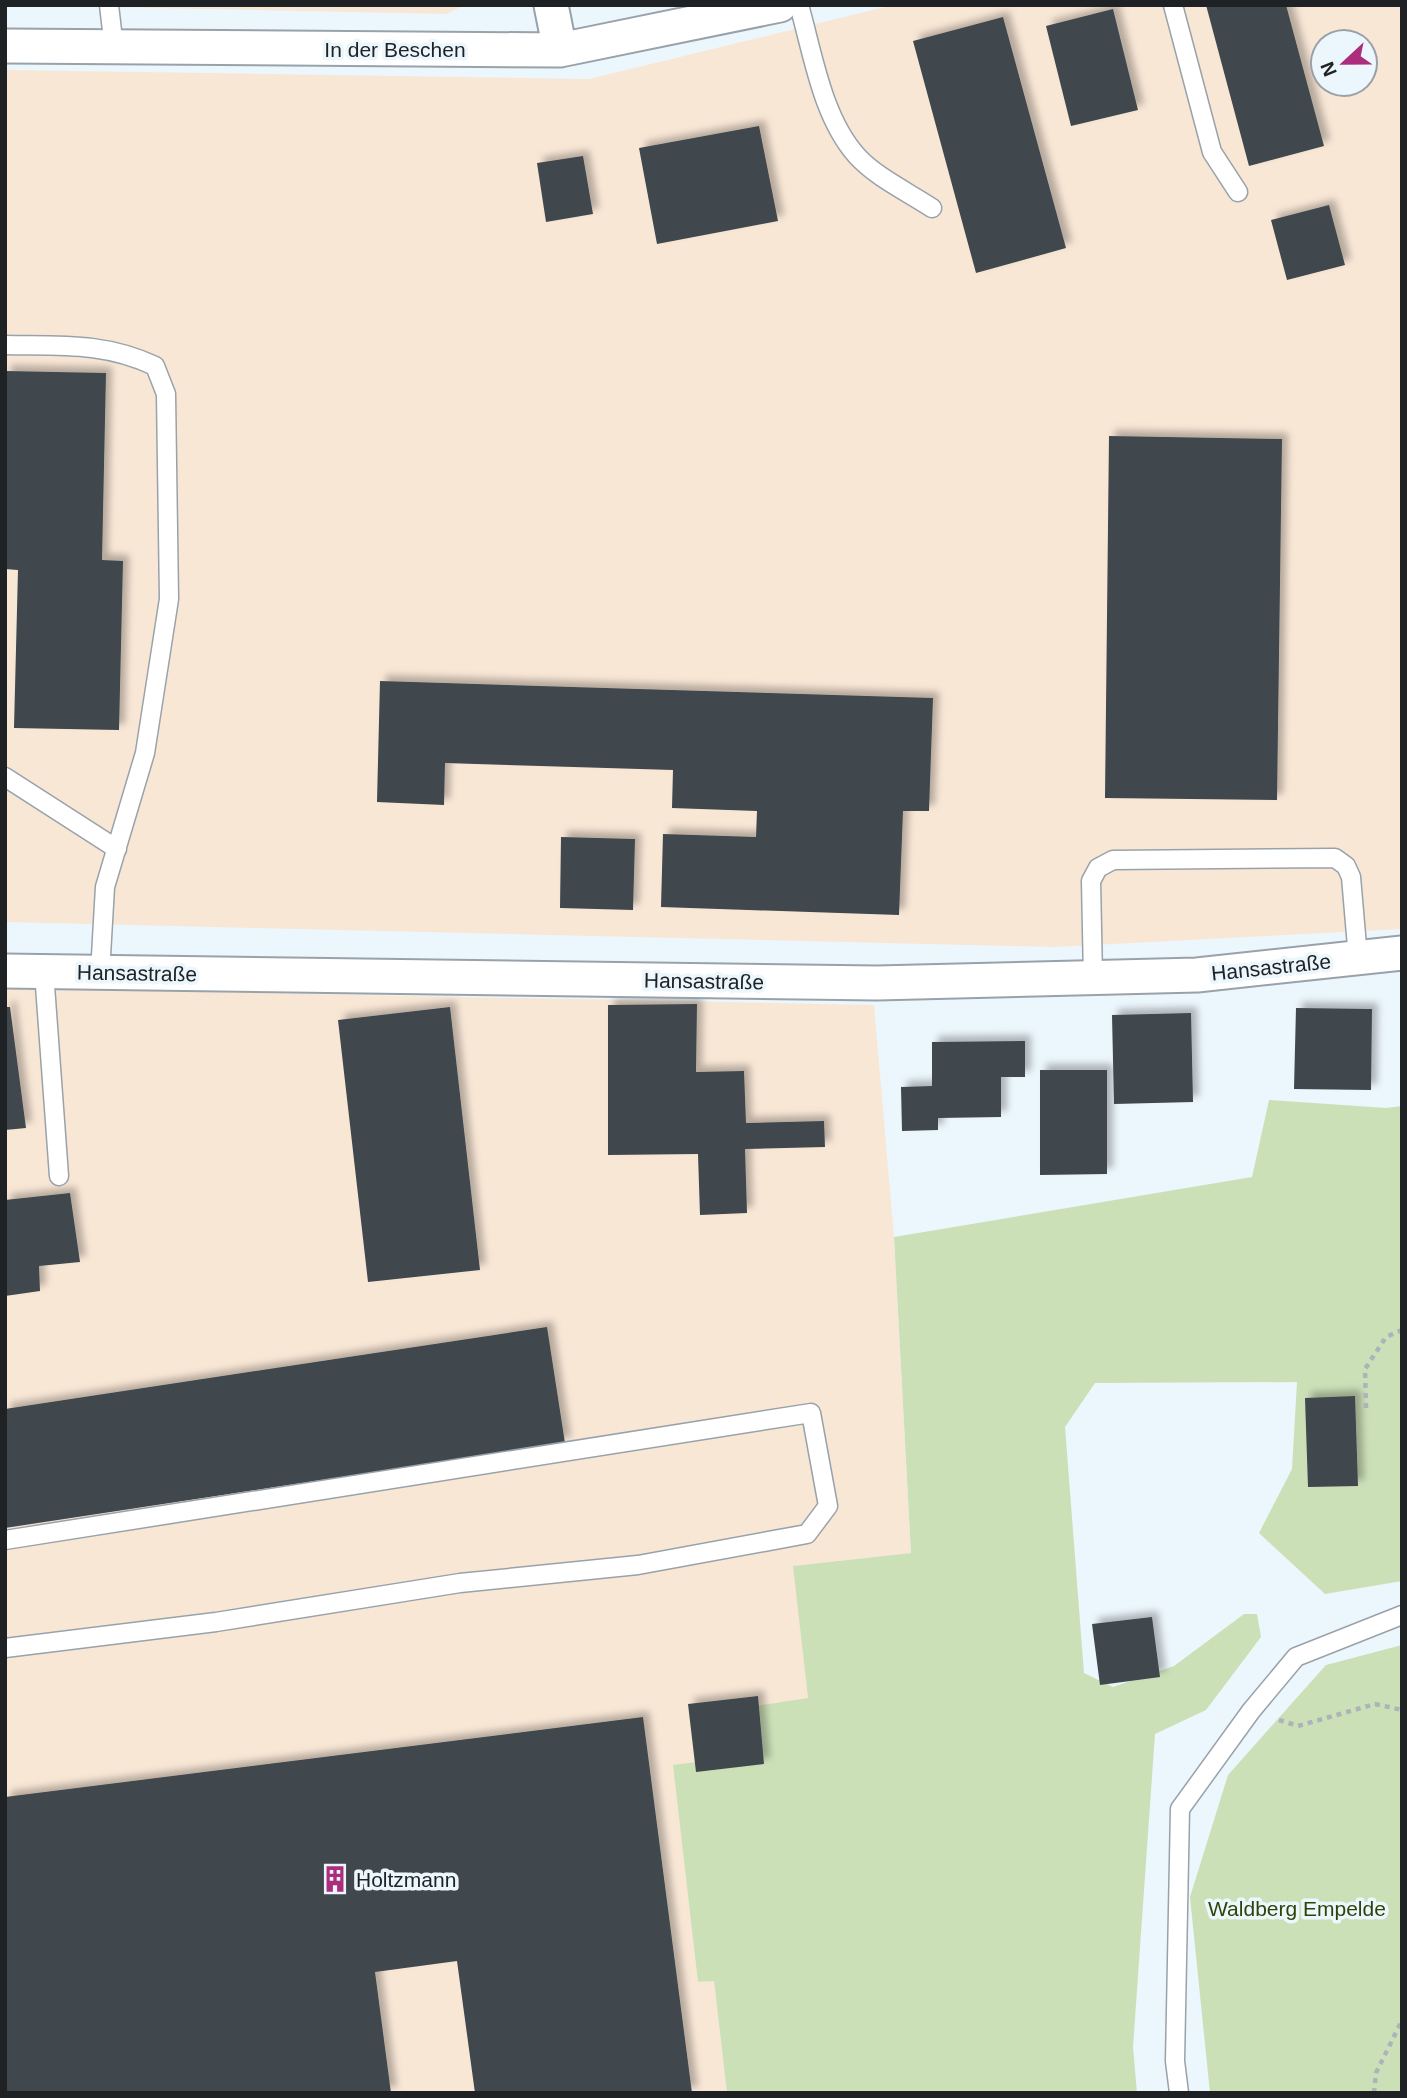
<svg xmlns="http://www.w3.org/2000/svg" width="1407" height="2098" font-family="Helvetica,sans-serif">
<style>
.commercial{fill:#f9e7d6;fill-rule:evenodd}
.green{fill:#cce0b8}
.building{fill:#3f474d;filter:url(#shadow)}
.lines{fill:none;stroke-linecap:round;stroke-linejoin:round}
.lane-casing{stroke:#99a2a9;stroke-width:21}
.street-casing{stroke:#99a2a9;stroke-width:37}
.path{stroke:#acb4b9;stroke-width:4.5;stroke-dasharray:5 5;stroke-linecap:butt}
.lane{stroke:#fff;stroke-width:18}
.street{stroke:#fff;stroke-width:33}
.labels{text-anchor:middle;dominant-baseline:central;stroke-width:7;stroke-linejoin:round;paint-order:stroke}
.street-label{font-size:21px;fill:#1e2224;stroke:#ecf6fd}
.poi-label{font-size:21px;fill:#1e2224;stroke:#ecf6fd;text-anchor:start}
.park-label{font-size:21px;fill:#2d4407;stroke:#ecf6fd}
</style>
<defs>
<filter id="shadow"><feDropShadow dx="6" dy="-6" stdDeviation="3.5" flood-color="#0004"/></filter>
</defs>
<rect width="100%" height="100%" fill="#ecf6fd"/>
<path class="commercial" d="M5,5H464L447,14Z
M893,5H1402V929L1054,947L5,922V70L589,79ZM1323,42H1365V84H1323Z
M5,988L874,1005L894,1237L911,1553L794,1566L808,1698L698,1982L714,1981L727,2093H5Z"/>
<path class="green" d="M1269,1100L1386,1108L1402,1106V1581L1325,1594L1259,1533L1292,1469L1297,1382L1095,1383L1065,1427L1084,1673L1113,1687L1174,1666L1244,1614H1257L1261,1637L1206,1710L1155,1734L1133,2047L1137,2093H727L714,1981L698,1982L673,1765L760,1754L755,1706L808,1698L793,1566L911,1553L894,1237L1252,1177Z
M1402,1645V2093H1210L1190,1897L1228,1775L1326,1665Z"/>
<path class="building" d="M1206,5H1286L1324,146L1249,166Z
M1113,9L1138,110L1071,126L1046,26Z
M1003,17L1066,248L976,273L913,41Z
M759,126L778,221L657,244L639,148Z
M583,156L593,214L546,222L537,163Z
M1329,205L1345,265L1287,280L1271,220Z
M5,371L106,373L102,560L123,561L119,730L14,728L18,570L5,569Z
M1109,436L1282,439L1277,800L1105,798Z
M380,681L933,698L929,811H903L899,915L661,907L663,834L756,837L757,811L672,808L673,770L445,763L444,805L377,802Z
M561,837L635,839L633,910L560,908Z
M697,1004L696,1072L744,1071L746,1123L824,1121L825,1147L745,1149L747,1213L700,1215L698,1154L608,1155V1005Z
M5,1007H10L26,1128L5,1130Z
M450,1007L480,1270L368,1282L338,1020Z
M1296,1008L1372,1009L1371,1090L1294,1089Z
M1191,1013L1193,1102L1114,1104L1112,1015Z
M1025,1041V1077H1001V1117L938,1118V1130L902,1131L901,1087L932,1086V1042Z
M1040,1070H1107V1174L1040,1175Z
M70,1193L80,1262L39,1266L40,1291L5,1296V1200Z
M547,1327L565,1443L5,1528V1409Z
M1355,1396L1358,1486L1308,1487L1305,1398Z
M1152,1617L1160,1677L1100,1685L1092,1624Z
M758,1696L764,1764L696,1772L688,1704Z
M643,1717L692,2093H475L457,1961L375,1972L391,2093H5V1797Z"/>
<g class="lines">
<defs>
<path id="lane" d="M109,5L114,48
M799,5C813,54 822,117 857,156C876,177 908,192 932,208
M1173,5L1212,152L1238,192
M5,345C60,346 104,342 155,366L166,394L169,599L145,753L105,887L100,973
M5,777L117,849
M44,972L59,1176
M1093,978L1091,881L1098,868L1113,860L1335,858L1346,866L1351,877L1358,958
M5,1540L811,1413L828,1506L807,1534L638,1565L460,1583L216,1622L5,1648
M1179,2093L1175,2061L1180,1809L1251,1711L1296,1657L1402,1615"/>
<path id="street" d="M551,5L560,50
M5,46L560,50L780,5
M5,971L877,983L1197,975L1402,953"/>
</defs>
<use href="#lane" class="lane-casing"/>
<use href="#street" class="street-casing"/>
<path class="path" d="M1366,1408L1365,1369L1386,1337L1402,1330
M1279,1720L1298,1726L1375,1704L1402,1710
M1374,2093L1376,2073L1402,2020"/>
<use href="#lane" class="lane"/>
<use href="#street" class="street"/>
</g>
<defs>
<symbol id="building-bare" viewBox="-9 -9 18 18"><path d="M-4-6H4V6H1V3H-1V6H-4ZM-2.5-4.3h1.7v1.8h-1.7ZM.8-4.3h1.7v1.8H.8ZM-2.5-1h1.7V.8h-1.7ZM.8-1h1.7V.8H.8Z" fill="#ac2d7c" stroke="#ecf6fd" stroke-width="2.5" paint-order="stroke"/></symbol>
</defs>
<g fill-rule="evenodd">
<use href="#building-bare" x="316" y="1860" width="38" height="38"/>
</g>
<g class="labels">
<g class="street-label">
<text x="395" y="49">In der Beschen</text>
<text transform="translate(1271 967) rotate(-6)">Hansastraße</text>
<text transform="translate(137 973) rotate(1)">Hansastraße</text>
<text transform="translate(704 981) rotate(1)">Hansastraße</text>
</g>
<g class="poi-label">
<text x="356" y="1879">Holtzmann</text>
</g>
<g class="park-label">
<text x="1297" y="1908">Waldberg Empelde</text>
</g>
</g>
<rect width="1407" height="2098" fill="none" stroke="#1e2224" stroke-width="14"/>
<g transform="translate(1344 63) rotate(248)"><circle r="33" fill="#ecf6fd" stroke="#9aa1a6" stroke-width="2"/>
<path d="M0-5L12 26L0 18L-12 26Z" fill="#ac2d7c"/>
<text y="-10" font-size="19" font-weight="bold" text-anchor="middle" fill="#1e2224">N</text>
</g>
</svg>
